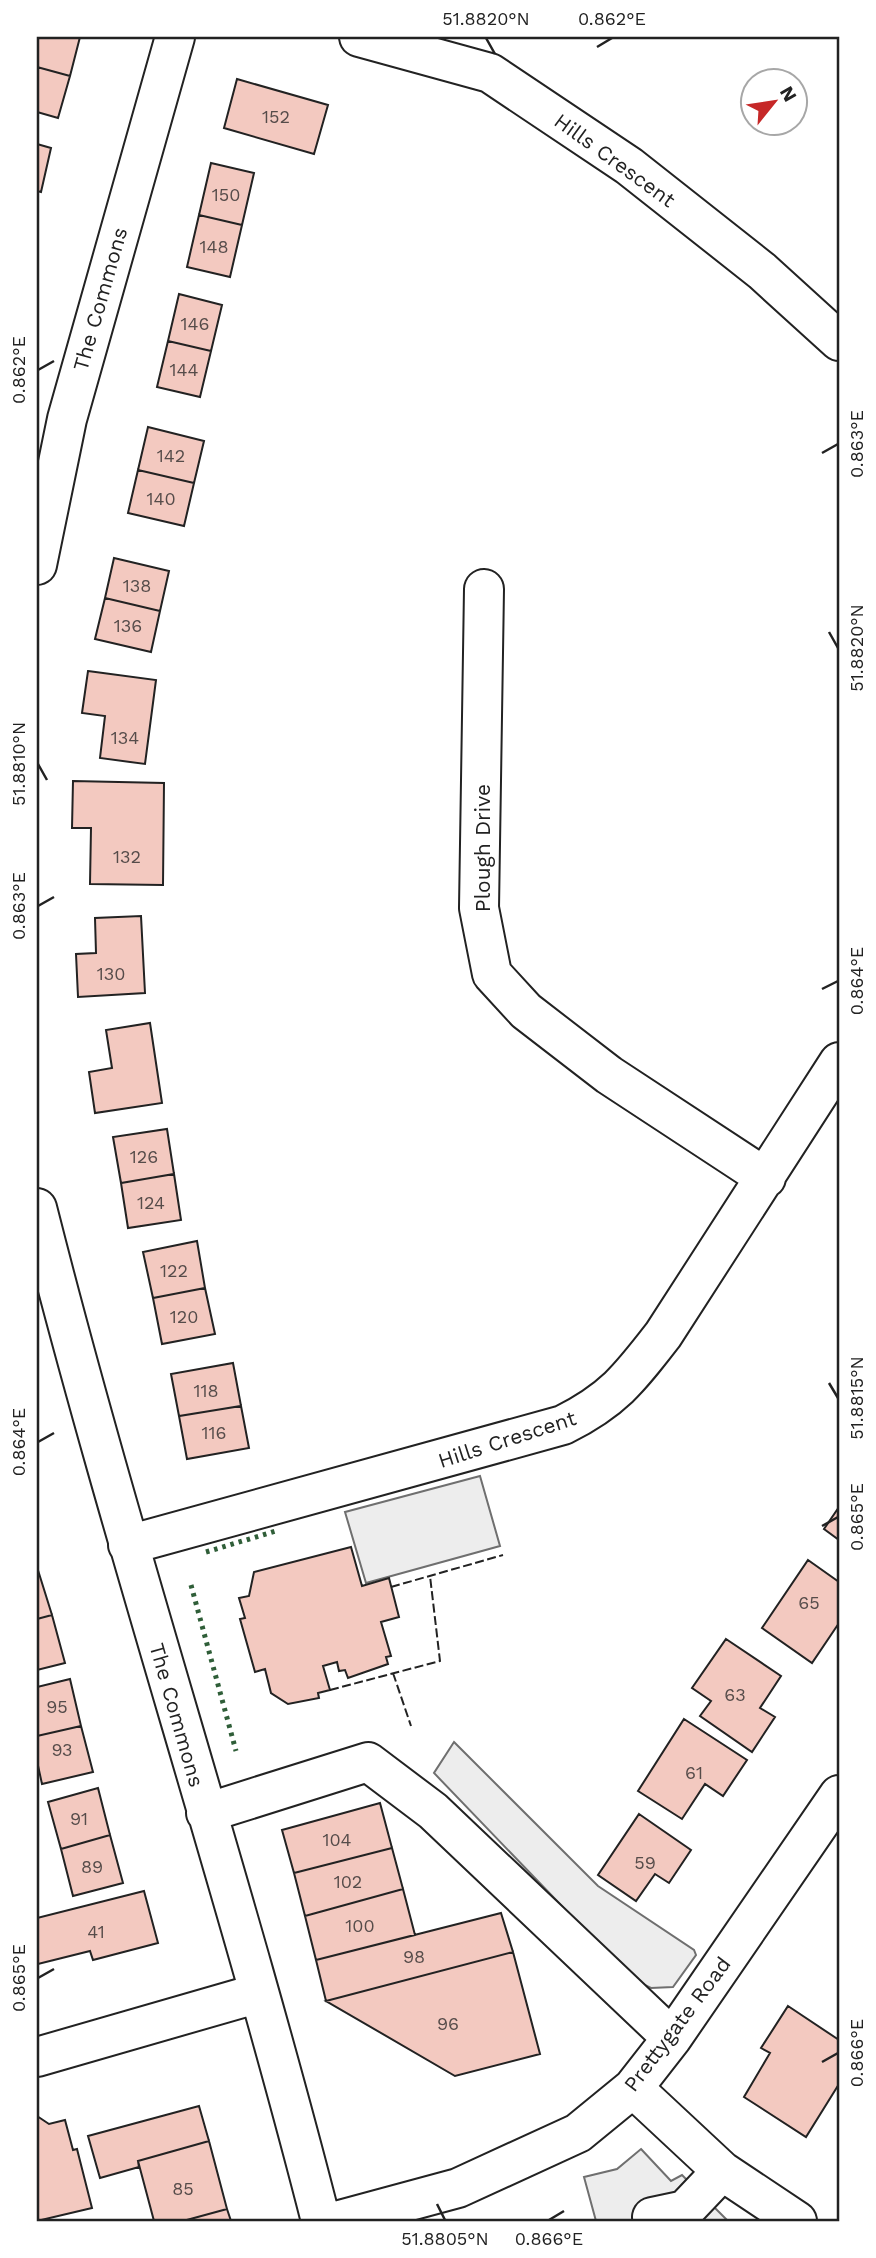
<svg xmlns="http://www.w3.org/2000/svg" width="876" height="2258" font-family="'Work Sans',sans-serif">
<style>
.parking{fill:#ededed;stroke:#6f6f6f;stroke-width:2}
.building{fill:#f3c9c0;stroke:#222;stroke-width:2}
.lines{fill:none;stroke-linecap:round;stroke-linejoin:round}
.minor-casing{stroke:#222;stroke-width:42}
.minor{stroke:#fff;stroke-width:38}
.hedge{stroke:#2f5e38;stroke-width:5;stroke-dasharray:3.5 5;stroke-linecap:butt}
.fence{stroke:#222;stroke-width:2;stroke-dasharray:9 3.5;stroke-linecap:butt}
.ticks{fill:none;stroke:#222;stroke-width:2.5}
.labels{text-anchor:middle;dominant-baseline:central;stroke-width:5;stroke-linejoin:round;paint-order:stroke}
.number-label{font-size:18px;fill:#564c4a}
.street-label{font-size:21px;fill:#222;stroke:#fff}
.neatline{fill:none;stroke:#222;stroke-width:2.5}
.ticks-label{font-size:18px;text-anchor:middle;fill:#222}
</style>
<rect width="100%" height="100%" fill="#fff"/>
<path class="parking" d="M480,1476L500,1546L366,1583L345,1512Z
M454,1742L598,1886L694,1950L696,1955L673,1987L651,1988L632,1979L434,1773Z
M641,2149L671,2181L682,2175L728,2221H596L584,2177L617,2169Z"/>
<path class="building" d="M37,37H80L70,76L37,67Z
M37,67L70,76L58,118L37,112Z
M237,79L328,105L314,154L224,128Z
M37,144L51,148L41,192L37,191Z
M211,163L254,173L242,225L199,215Z
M199,215L242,225L230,277L187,267Z
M179,294L222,305L211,351L168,341Z
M168,341L211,351L200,397L157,387Z
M148,427L204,441L194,483L138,470Z
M138,470L194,483L184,526L128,513Z
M114,558L169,571L160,611L105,598Z
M105,598L160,611L151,652L95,639Z
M88,671L156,680L145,764L100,758L105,716L82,713Z
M73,781L164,783L163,885L90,884L91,828H72Z
M141,916L145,993L78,997L76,954L96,953L95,918Z
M150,1023L162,1103L95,1113L89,1072L112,1068L106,1030Z
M167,1129L174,1174L121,1183L113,1137Z
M174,1174L181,1220L128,1228L121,1183Z
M197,1241L205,1288L153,1298L143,1252Z
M205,1288L215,1334L162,1344L153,1298Z
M233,1363L241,1406L179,1416L171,1374Z
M241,1406L249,1448L187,1459L179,1416Z
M839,1507V1540L824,1529Z
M351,1547L362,1586L389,1578L399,1617L381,1622L391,1656L386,1657L388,1664L348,1678L345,1670L339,1671L337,1662L323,1666L330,1690L318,1693L319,1698L288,1704L271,1693L265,1669L255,1672L240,1619L245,1618L239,1598L249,1596L254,1572Z
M808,1560L839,1582V1623L812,1663L762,1628Z
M37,1567L52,1615L37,1619Z
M52,1615L65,1663L37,1670V1619Z
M726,1639L781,1676L760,1708L775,1717L752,1752L700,1716L711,1701L692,1688Z
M70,1679L81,1726L37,1736V1687Z
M684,1719L747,1760L723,1796L705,1784L682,1819L638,1791Z
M81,1726L93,1772L42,1784L37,1761V1736Z
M98,1788L110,1835L61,1849L48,1802Z
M380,1803L392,1848L294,1873L282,1830Z
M639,1814L691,1850L669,1883L655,1874L636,1901L598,1875Z
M110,1835L123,1883L73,1896L61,1849Z
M392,1848L403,1889L305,1916L294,1873Z
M403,1889L415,1935L316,1960L305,1916Z
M144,1891L158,1943L93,1960L90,1951L38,1964L37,1918Z
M501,1913L513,1952L326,2001L316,1960Z
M513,1952L540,2054L455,2076L326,2001Z
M788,2006L839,2040V2084L806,2137L744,2097L770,2053L761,2048Z
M199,2106L209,2141L138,2161L139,2167L100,2178L88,2136Z
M37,2116L49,2124L65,2120L73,2150L77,2149L92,2208L37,2221Z
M209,2141L227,2209L183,2221H154L138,2161Z
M227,2209L231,2221H183Z"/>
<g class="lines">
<defs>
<path id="minor" d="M359,37L490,73L629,166L762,271L839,341
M37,565L67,419L175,37
M484,589L479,908L492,974L526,1011L609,1075L766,1178
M37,1208C123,1548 234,1881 321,2221
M128,1545L563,1425C613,1400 629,1379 663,1335L839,1062
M206,1813L368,1762L433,1811L672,2038
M37,2057L259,1993
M633,2088L722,2171L797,2221
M652,2217L685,2210L722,2171
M336,2221L458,2188L578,2133L633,2088L672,2038L839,1795"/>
</defs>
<use href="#minor" class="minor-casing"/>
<use href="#minor" class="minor"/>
<path class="hedge" d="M206,1552L276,1531
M191,1585L236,1751"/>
<path class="fence" d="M391,1587L503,1555
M393,1673L411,1726
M330,1690L440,1661L430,1576"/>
</g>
<path class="ticks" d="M486,38L495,54M597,47L612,38M38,370L54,361M822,453L838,444M829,632L838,648M38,764L47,780M38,906L54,897M822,989L838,981M829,1383L838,1398M38,1442L54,1433M822,1526L838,1517M38,1978L54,1969M822,2062L838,2053M437,2204L445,2220M549,2220L564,2211"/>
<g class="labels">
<g class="number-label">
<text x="276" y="116">152</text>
<text x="226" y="194">150</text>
<text x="214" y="246">148</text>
<text x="195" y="323">146</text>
<text x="184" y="369">144</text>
<text x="171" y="455">142</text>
<text x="161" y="498">140</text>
<text x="137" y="585">138</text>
<text x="128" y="625">136</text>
<text x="125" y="737">134</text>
<text x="127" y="856">132</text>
<text x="111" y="973">130</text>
<text x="144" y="1156">126</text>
<text x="151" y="1202">124</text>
<text x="174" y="1270">122</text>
<text x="184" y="1316">120</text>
<text x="206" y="1390">118</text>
<text x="214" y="1432">116</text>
<text x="809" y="1602">65</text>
<text x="735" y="1694">63</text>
<text x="57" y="1706">95</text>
<text x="62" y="1749">93</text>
<text x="694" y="1772">61</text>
<text x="79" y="1818">91</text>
<text x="337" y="1839">104</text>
<text x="645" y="1862">59</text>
<text x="92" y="1866">89</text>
<text x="348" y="1881">102</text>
<text x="360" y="1925">100</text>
<text x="96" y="1931">41</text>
<text x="414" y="1956">98</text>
<text x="448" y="2023">96</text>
<text x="183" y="2188">85</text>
</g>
<g class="street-label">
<text transform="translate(615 160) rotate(36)">Hills Crescent</text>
<text transform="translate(100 299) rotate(-74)">The Commons</text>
<text transform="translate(482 848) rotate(-90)">Plough Drive</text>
<text transform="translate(507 1439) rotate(-18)">Hills Crescent</text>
<text transform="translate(177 1715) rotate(74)">The Commons</text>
<text transform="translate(677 2024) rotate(-53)">Prettygate Road</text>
</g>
</g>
<rect width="876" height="2258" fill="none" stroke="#ffffff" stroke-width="77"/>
<g transform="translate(774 102) rotate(60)"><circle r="33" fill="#ffffff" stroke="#a7a7a7" stroke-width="2"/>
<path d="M0-5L12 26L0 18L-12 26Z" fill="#c62828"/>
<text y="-10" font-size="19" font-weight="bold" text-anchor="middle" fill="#222222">N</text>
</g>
<rect x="38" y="38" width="800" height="2182" class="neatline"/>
<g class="ticks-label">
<text x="486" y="25">51.8820°N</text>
<text x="612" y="25">0.862°E</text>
<text transform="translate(19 370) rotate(-90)" y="6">0.862°E</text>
<text transform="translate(857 444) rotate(-90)" y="6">0.863°E</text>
<text transform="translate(857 648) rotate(-90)" y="6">51.8820°N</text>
<text transform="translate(19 764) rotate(-90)" y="6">51.8810°N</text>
<text transform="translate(19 906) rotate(-90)" y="6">0.863°E</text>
<text transform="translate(857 981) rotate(-90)" y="6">0.864°E</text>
<text transform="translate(857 1398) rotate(-90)" y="6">51.8815°N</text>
<text transform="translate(19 1442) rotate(-90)" y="6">0.864°E</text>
<text transform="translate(857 1517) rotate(-90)" y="6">0.865°E</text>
<text transform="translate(19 1978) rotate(-90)" y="6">0.865°E</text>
<text transform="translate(857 2053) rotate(-90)" y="6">0.866°E</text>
<text x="445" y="2245">51.8805°N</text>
<text x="549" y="2245">0.866°E</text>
</g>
</svg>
